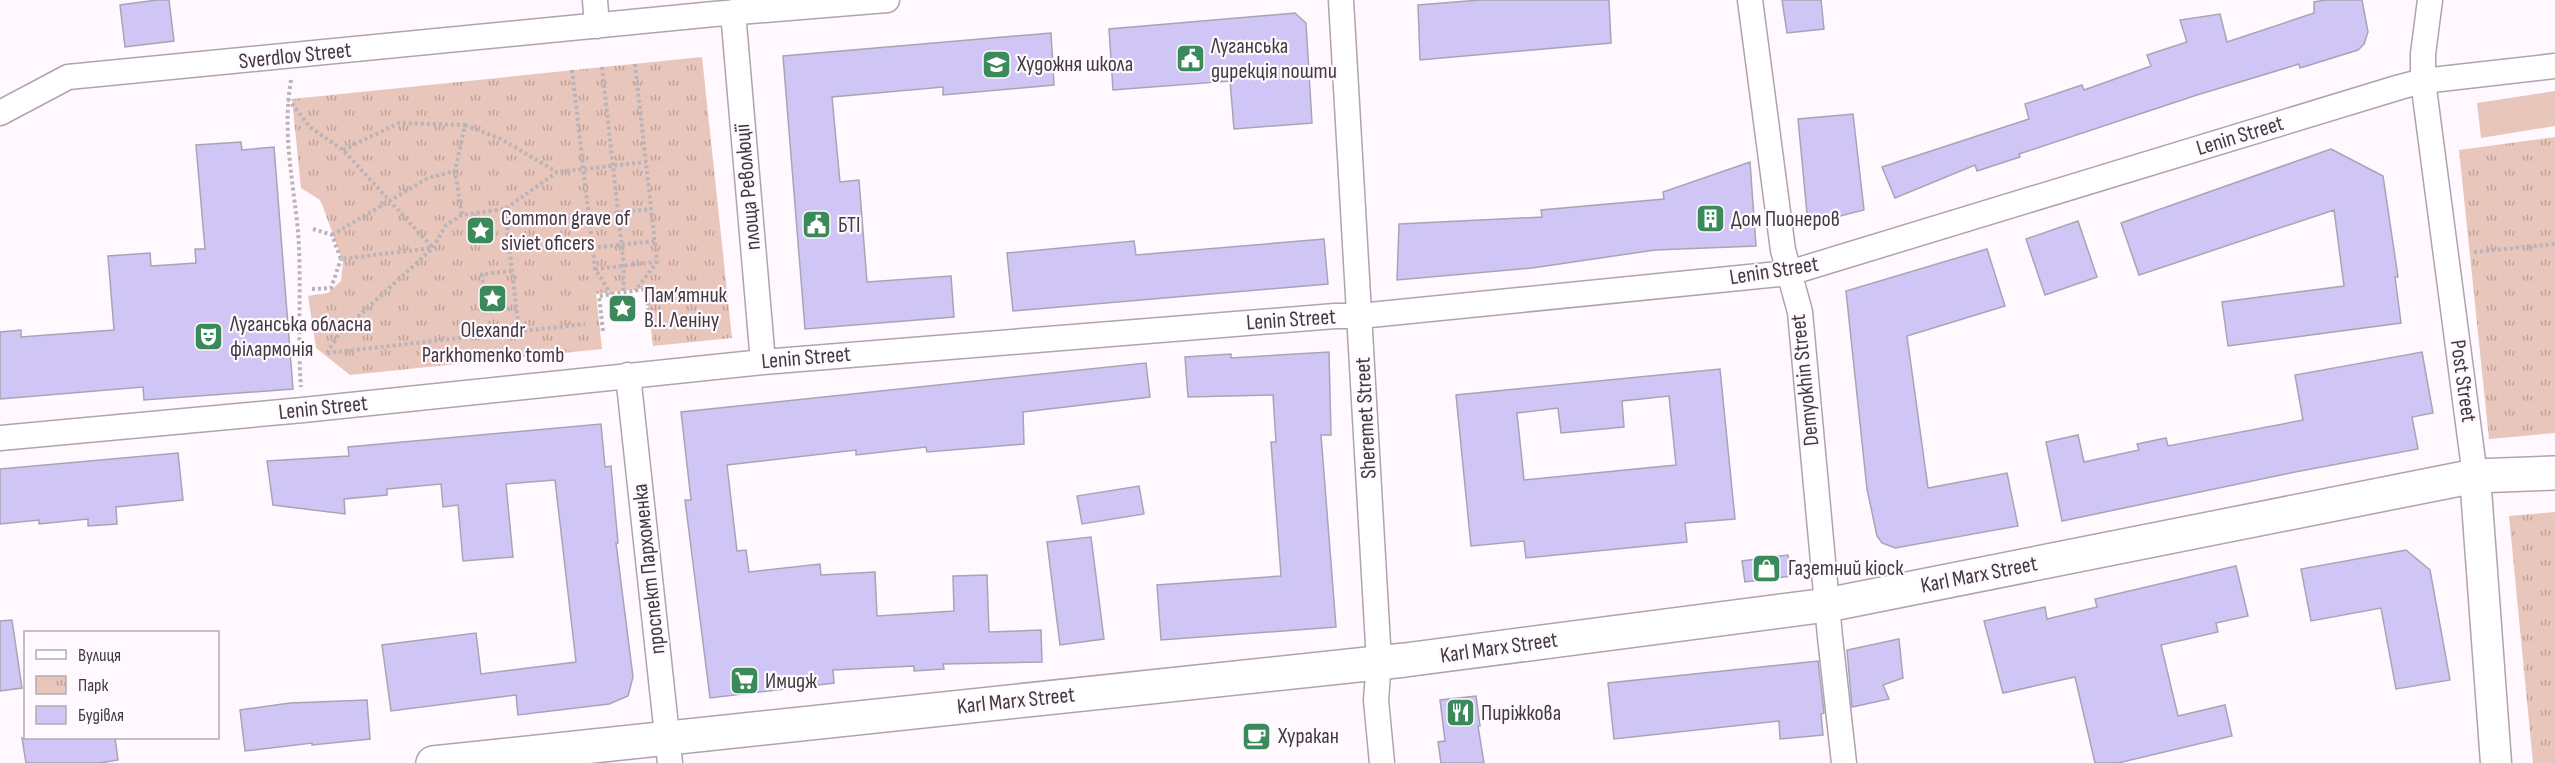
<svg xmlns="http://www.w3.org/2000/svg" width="2555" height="763" font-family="'Sofia Sans Condensed',sans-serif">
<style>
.green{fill:#e9c6bc}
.park{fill:url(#park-tufts)}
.building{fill:#cfc6f6;stroke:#a7a4b6;stroke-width:1.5;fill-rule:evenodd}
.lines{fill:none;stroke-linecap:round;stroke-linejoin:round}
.minor-casing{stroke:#b0a2b0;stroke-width:27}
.tertiary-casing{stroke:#b0a2b0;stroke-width:33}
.secondary-casing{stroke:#b0a2b0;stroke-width:36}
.path{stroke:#bab4b9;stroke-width:4;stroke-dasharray:3 3;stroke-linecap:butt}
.minor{stroke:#fff;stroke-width:24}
.tertiary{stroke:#fff;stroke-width:30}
.secondary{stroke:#fff;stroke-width:33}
.labels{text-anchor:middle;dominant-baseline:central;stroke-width:4.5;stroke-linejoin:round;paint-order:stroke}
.poi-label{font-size:22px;fill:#413b40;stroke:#fff8fe;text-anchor:start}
.street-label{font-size:22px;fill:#413b40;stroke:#fff8fe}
</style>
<defs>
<pattern id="park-tufts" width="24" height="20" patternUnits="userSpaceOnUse" patternTransform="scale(1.5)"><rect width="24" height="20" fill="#e9c6bc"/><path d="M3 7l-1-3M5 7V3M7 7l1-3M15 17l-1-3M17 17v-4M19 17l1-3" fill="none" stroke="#bea29a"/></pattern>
</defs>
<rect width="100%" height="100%" fill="#fff8fe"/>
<path class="green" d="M2555,91V126L2481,138L2477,103Z"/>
<path class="park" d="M702,57L732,338L653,346L646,288L596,294L602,349L350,375L316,348L308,296L328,293L341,281L343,262L323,207L320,200L301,188L292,99Z
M2555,137V433L2489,439L2459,150Z
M2555,512V763H2533L2509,516Z"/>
<path class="building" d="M157,0H169L174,41L125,47L120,5Z
M1480,0H1609L1611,43L1420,60L1418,5Z
M1782,0H1821L1824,29L1787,33Z
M2325,0H2362L2368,32L2364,44L2358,50L2300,68L2299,64L2197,95L2019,154L2020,157L1977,171L1975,165L1895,198L1882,167L2029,119L2025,104L2082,85L2084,90L2151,66L2147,55L2187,42L2180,20L2220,14L2227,42L2314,13V2Z
M1295,13L1306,23L1312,123L1234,129L1230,81L1113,90L1109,29Z
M1051,33L1054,85L943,95V87L832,97L840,182L859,180L867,282L951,276L954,317L805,329L783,56Z
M1853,114L1864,210L1808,224L1798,119Z
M241,142L242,150L274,147L293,389L144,400L143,387L0,399V332L21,330V337L114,330L108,256L150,253L151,266L196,263L195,249H205L196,145Z
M2331,149L2383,176L2398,277H2395L2401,323L2228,346L2222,302L2344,286L2334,210L2139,275L2121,223Z
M1750,162L1756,246L1655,250L1532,268L1397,280L1399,224L1542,217L1541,210L1664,199L1663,192Z
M2078,221L2097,277L2045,295L2026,239Z
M1324,239L1328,284L1013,311L1007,253L1134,241L1136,255Z
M1987,249L2005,306L1907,336L1928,488L2007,473L2018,526L1895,548L1882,543L1877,536L1867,489L1846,291Z
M1329,352L1331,435H1321L1336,627L1161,640L1157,585L1281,576L1271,442H1276L1273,395L1188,397L1185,357L1231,354V358Z
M2422,352L2433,413L2412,417L2418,449L2295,472L2062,521L2046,442L2078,435L2084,462L2139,450L2137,444L2166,438L2168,446L2303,420L2295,375Z
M1146,363L1150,397L1023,412L1024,444L927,452L926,447L856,455V450L727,465L737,551L746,550L749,572L820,564L821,575L875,572L877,616L954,611L953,576L987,575L989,632L1041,630L1042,662L943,664L944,669L914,671V666L833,670L834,683L710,698L685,500H691L681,412Z
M1720,369L1735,519L1685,523L1687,542L1526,558L1524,541L1471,546L1456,395ZM1669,396L1676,465L1524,480L1517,413L1558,408L1561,433L1624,427L1622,401Z
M601,424L605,467L611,466L618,543H616L633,677L628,696L609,704L518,715L516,695L391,711L382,645L476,633L481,674L576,662L555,480L506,484L513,557L463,561L458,505L443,507L441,484L387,489V495L344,499L345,514L273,505L267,461L349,456L348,447Z
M178,453L183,500L116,507L117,524L88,526V519L39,524V520L0,524V469Z
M1139,486L1144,514L1082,524L1077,496Z
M1091,537L1104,639L1060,645L1047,542Z
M2406,550L2430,570L2450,680L2396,689L2381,608L2311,621L2301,569Z
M1788,555L1791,576L1745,582L1742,561Z
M2236,566L2248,616L2216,623L2218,632L2161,645L2178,716L2225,705L2232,736L2118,763H2095L2075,677L2003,693L1984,621L2045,607L2047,619L2097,607L2095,599Z
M12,620L22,688L0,691V621Z
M1899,639L1903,678L1883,685L1889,699L1852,707L1847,650Z
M1818,661L1824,713L1821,714L1823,735L1780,739L1779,721L1614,739L1608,683Z
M1476,696L1480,726H1478L1484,763H1441L1438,742L1445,741L1440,700Z
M367,700L370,739L312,745V743L245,751L240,710L290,703Z
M22,738H115L118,760L100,763H26Z"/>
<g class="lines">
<defs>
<path id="minor" d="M595,0L597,26
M1341,0L1379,662L1376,700L1382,763
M1750,0L1783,250L1800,312L1830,637L1844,763
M2430,0L2423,54V81L2475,476
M733,12L763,362
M0,113L68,77L714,14L887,0
M628,375L670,763
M0,438L303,410L763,362L1335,316H1360L1789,273L2400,87L2423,81L2555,66"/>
<path id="tertiary" d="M2475,476L2496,763"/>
<path id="secondary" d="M433,763L1405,660L1827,605L2475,476L2555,473"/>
</defs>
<use href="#minor" class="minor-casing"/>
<use href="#tertiary" class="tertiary-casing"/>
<use href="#secondary" class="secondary-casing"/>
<path class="path" d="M635,64L657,262L635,291
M602,67L624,266L623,293
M572,70L595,269L611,294
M291,80C282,131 293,180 298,231C302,282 297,335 301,387
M288,99L310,127L343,150L433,248
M465,125L501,139L557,172
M343,150L399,123L465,125L455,171L462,215
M505,209L519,332
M507,225L651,209
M313,229L332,235L341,259L432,248
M332,235L428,178L455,171
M592,248L655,241
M2474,252L2555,244
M595,269L656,262
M512,271L482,274L486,312L517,308
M312,289L331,288L341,259
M603,331L599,296L646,289L650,325
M327,353L339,334L433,248L446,225L462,215L505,209L557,172L646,162
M327,353L585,324"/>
<use href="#minor" class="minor"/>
<use href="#tertiary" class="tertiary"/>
<use href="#secondary" class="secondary"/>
</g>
<defs>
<symbol id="civic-square" viewBox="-11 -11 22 22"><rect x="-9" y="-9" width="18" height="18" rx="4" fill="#3a8a5b" stroke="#fff8fe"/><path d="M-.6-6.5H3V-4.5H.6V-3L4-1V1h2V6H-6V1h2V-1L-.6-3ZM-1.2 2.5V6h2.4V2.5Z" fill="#fff"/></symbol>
<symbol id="school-square" viewBox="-11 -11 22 22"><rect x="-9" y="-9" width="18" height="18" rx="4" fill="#3a8a5b" stroke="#fff8fe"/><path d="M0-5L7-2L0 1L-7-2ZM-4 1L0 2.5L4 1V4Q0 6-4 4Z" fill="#fff"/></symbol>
<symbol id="building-square" viewBox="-11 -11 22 22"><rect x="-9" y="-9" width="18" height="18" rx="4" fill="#3a8a5b" stroke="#fff8fe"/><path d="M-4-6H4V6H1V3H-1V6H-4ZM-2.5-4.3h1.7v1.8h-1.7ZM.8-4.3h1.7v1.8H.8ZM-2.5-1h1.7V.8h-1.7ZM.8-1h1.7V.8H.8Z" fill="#fff"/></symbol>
<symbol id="sight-square" viewBox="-11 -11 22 22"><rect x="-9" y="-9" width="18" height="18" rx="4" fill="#3a8a5b" stroke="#fff8fe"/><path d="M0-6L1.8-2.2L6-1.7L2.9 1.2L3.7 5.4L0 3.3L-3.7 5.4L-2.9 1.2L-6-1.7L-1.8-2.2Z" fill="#fff"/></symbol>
<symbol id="theatre-square" viewBox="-11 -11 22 22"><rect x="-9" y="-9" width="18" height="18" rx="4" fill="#3a8a5b" stroke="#fff8fe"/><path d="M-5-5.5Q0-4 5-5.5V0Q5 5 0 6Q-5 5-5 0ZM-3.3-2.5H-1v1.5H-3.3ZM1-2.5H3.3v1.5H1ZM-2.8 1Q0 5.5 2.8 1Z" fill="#fff"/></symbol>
<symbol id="shop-square" viewBox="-11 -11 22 22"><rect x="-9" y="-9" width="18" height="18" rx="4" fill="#3a8a5b" stroke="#fff8fe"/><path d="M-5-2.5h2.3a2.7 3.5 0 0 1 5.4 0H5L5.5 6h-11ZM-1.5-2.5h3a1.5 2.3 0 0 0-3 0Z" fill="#fff"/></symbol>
<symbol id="supermarket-square" viewBox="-11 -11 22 22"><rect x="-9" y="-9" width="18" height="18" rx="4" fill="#3a8a5b" stroke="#fff8fe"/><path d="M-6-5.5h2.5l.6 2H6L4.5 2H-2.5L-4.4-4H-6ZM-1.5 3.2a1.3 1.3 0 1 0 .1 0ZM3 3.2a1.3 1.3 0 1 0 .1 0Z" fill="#fff"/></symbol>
<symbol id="restaurant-square" viewBox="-11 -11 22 22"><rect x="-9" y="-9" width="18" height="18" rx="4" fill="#3a8a5b" stroke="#fff8fe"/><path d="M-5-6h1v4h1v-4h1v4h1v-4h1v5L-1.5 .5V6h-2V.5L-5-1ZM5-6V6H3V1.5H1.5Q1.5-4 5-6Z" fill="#fff"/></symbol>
<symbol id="cafe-square" viewBox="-11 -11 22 22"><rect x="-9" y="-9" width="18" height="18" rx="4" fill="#3a8a5b" stroke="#fff8fe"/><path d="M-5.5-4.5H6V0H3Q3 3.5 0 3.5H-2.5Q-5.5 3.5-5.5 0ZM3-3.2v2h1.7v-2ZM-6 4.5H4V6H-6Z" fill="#fff"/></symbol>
</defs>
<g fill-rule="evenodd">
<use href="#civic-square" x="1174" y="42" width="33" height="33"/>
<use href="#school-square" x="980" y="48" width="33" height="33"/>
<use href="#building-square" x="1694" y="202" width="33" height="33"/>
<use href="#civic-square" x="800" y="208" width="33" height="33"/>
<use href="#sight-square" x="464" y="214" width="33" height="33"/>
<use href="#sight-square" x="476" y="282" width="33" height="33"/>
<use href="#sight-square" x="606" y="292" width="33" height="33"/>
<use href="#theatre-square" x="192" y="320" width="33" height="33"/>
<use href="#shop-square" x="1750" y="552" width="33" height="33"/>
<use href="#supermarket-square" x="728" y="664" width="33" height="33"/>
<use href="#restaurant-square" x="1444" y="696" width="33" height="33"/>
<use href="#cafe-square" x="1240" y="720" width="33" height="33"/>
</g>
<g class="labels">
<g class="poi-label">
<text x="1211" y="46">Луганська<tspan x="1211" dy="25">дирекція пошти</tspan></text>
<text x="1017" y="64">Художня школа</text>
<text x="501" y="218">Common grave of<tspan x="501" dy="25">siviet oficers</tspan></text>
<text x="1731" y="219">Дом Пионеров</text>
<text x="838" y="225">БТІ</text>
<text x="644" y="295">Пам’ятник<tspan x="644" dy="25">В.І. Леніну</tspan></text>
<text x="230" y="324">Луганська обласна<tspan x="230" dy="25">філармонія</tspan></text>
<text x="493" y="330" text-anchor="middle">Olexandr<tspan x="493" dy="25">Parkhomenko tomb</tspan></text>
<text x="1788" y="568">Газетний кіоск</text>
<text x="765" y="681">Имидж</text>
<text x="1481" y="713">Пиріжкова</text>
<text x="1278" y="736">Хуракан</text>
</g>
<g class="street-label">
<text transform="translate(295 56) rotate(-6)">Sverdlov Street</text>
<text transform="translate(2240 136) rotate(-17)">Lenin Street</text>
<text transform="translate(748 187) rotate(-95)">площа Революції</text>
<text transform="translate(1774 271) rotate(-9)">Lenin Street</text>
<text transform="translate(1291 320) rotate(-4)">Lenin Street</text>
<text transform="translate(806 358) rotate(-5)">Lenin Street</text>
<text transform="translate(1805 380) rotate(-96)">Demyokhin Street</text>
<text transform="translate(2463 381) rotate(82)">Post Street</text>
<text transform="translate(323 408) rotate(-6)">Lenin Street</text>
<text transform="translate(1366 418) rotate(-93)">Sheremet Street</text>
<text transform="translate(649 569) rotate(-96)">проспект Пархоменка</text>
<text transform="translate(1979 575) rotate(-11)">Karl Marx Street</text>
<text transform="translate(1499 648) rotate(-8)">Karl Marx Street</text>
<text transform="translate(1016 701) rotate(-6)">Karl Marx Street</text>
</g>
</g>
<rect x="24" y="631" width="195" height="108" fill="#fff8fe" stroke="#b3acb2" stroke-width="1.5"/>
<rect x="36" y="650" width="30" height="9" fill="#ffffff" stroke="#b3acb2" stroke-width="1.5"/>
<text x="78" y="661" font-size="18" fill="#413b40">Вулиця</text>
<rect x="36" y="676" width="30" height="18" fill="url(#park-tufts)" stroke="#b3acb2" stroke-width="1.5"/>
<text x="78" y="691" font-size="18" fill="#413b40">Парк</text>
<rect x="36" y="706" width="30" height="18" fill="#cfc6f6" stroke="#b3acb2" stroke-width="1.5"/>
<text x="78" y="721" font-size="18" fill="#413b40">Будівля</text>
</svg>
